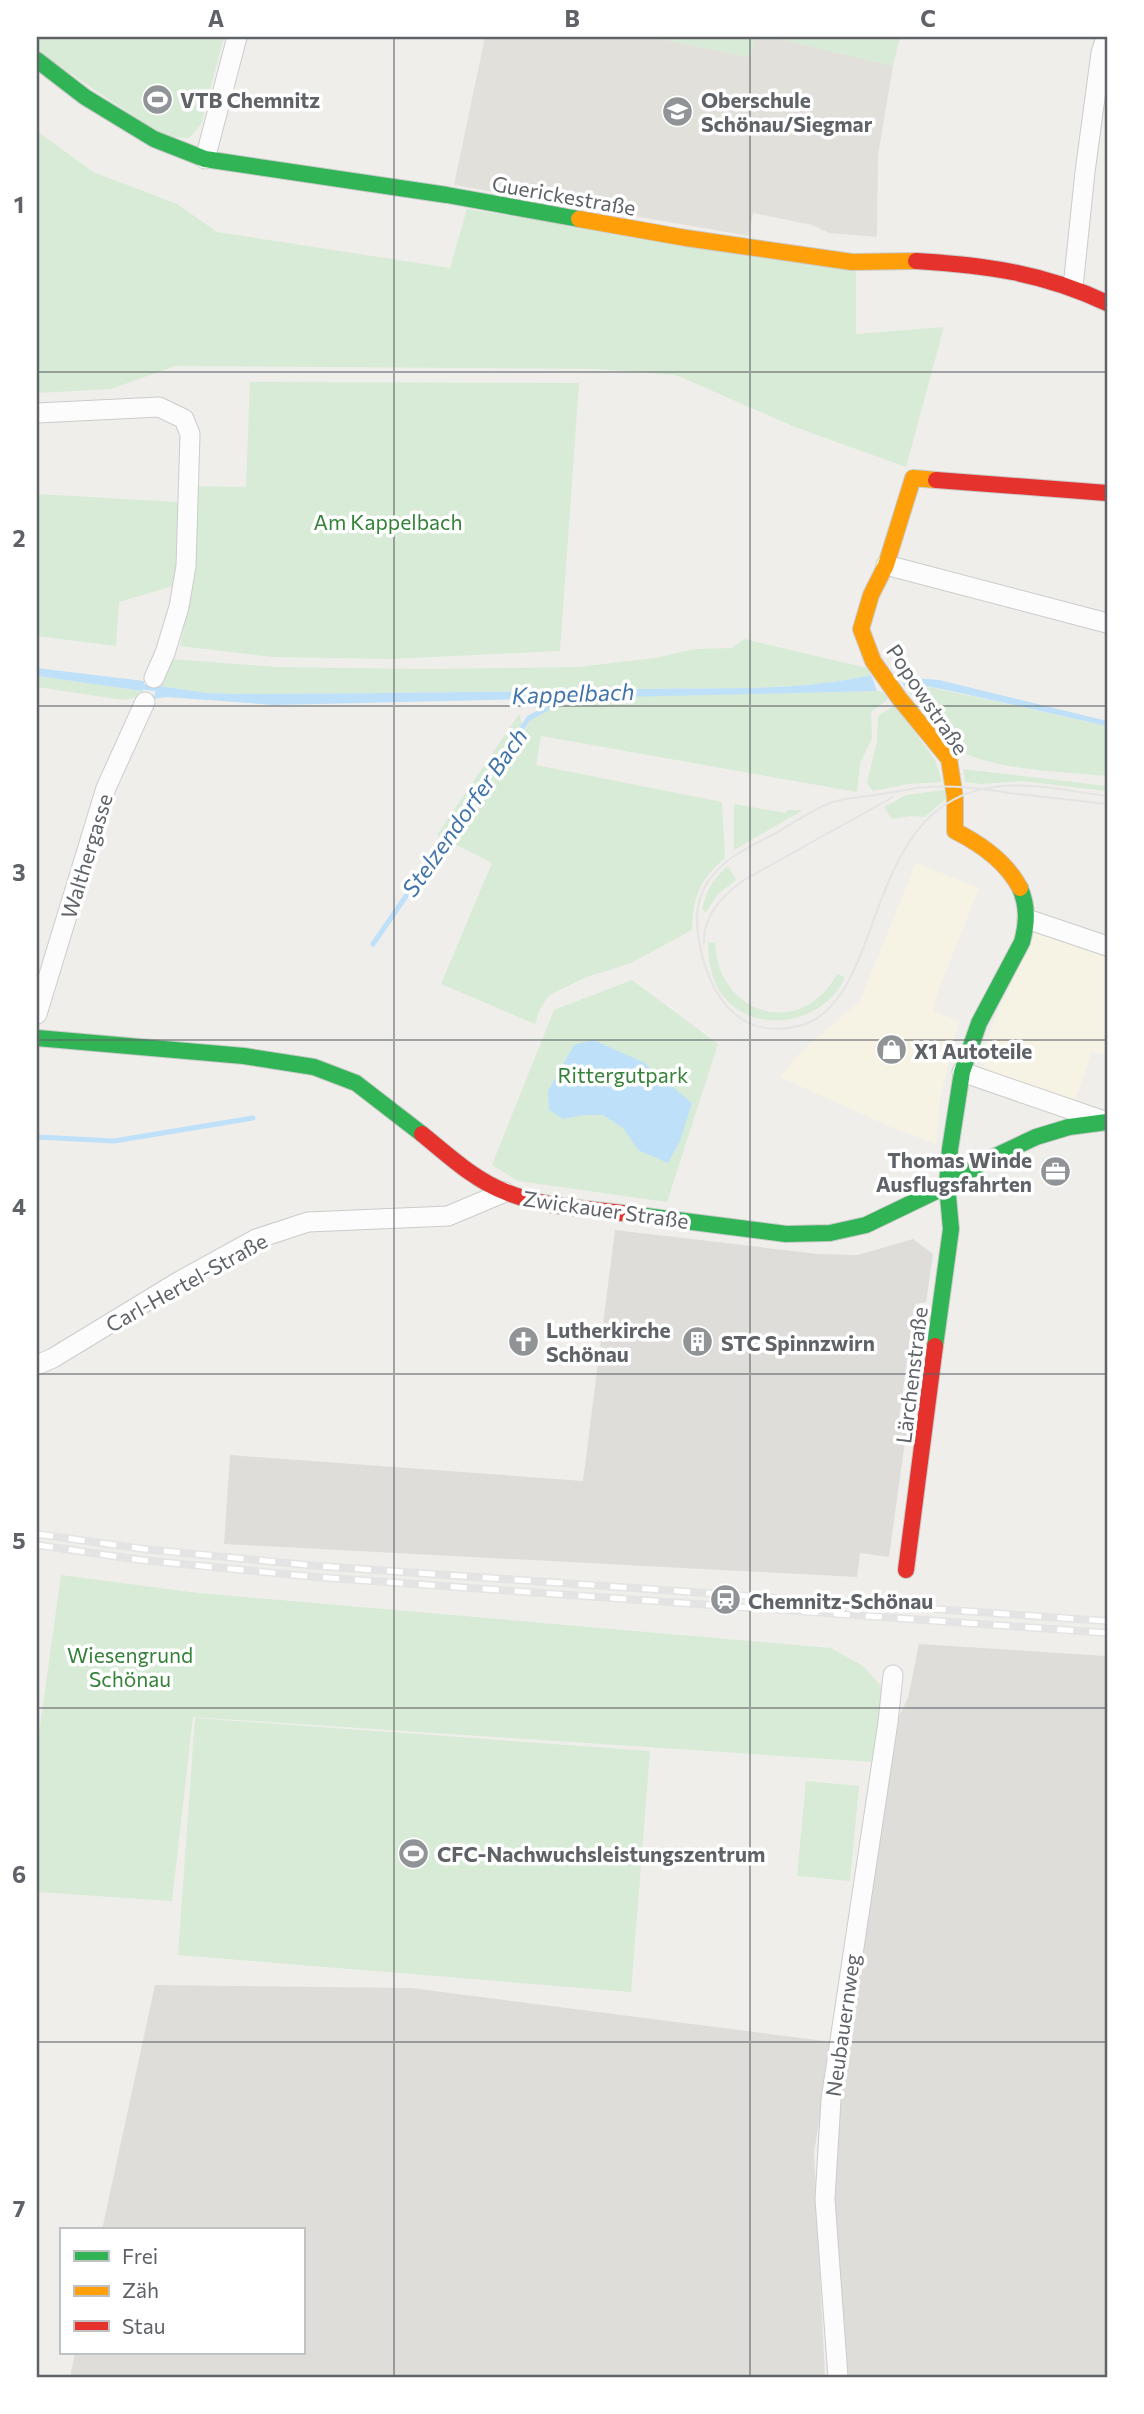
<svg xmlns="http://www.w3.org/2000/svg" width="1144" height="2414" font-family="Commissioner,sans-serif">
<style>
.commercial{fill:#f7f3e4}
.industrial{fill:#dfddda}
.education{fill:#e2e0da}
.green{fill:#d8ebd6}
.water{fill:#bfe0f9}
.lines{fill:none;stroke-linecap:round;stroke-linejoin:round}
.stream{stroke:#bfe0f9;stroke-width:5}
.street-casing{stroke:#cbcccc;stroke-width:21}
.fast-casing{stroke:#cacacb;stroke-width:18}
.slow-casing{stroke:#cacacb;stroke-width:18}
.jam-casing{stroke:#cacacb;stroke-width:18}
.street{stroke:#fdfcfc;stroke-width:19}
.fast{stroke:#30b455;stroke-width:16}
.slow{stroke:#ff9f0a;stroke-width:16}
.jam{stroke:#e5322d;stroke-width:16}
.tram{stroke:#e4e4e4;stroke-width:2}
.rail-casing{stroke:#e4e4e4;stroke-width:8}
.rail{stroke:#fff;stroke-width:5;stroke-dasharray:16;stroke-linecap:butt}
.grid{fill:none;stroke:#5f6368;stroke-width:2;stroke-opacity:0.55}
.labels{text-anchor:middle;dominant-baseline:central;stroke-width:7;stroke-linejoin:round;paint-order:stroke}
.poi-label{font-size:21px;font-weight:bold;fill:#5f6368;stroke:#fff;text-anchor:start}
.street-label{font-size:21px;fill:#5f6368;stroke:#fff}
.park-label{font-size:21px;fill:#348238;stroke:#fff}
.water-label{font-size:23px;font-style:italic;fill:#4174aa;stroke:#fff}
.neatline{fill:none;stroke:#5f6368;stroke-width:2.5}
.grid-label{font-size:23px;text-anchor:middle;font-weight:bold;fill:#5f6368}
</style>
<rect width="100%" height="100%" fill="#efeeea"/>
<path class="commercial" d="M916,863L979,888L937,994L933,1011L959,1021L940,1097L936,1144L891,1127L780,1077L800,1053L860,1001Z
M1037,927L1107,952V1055L1092,1051L1074,1104L986,1073L982,1057L994,1021Z"/>
<path class="industrial" d="M615,1230L818,1254L858,1255L913,1239L933,1254L926,1302L915,1304L898,1425L907,1427L889,1557L860,1553L857,1577L224,1544L230,1455L583,1481Z
M919,1644L1107,1656V2377H846L833,2204L838,2090L896,1722L908,1698Z
M155,1985L411,1988L832,2042L814,2153L825,2377H70L75,2353H303V2230H102Z"/>
<path class="education" d="M485,37H651L750,57L756,37H772L893,66L878,155L877,237L829,233L812,225L753,213L749,236L454,185Z"/>
<path class="green" d="M37,37H224L201,124L189,138L165,137L37,51Z
M651,37H756L750,57Z
M772,37H900L893,66Z
M37,131L93,172L177,204L217,232L450,268L467,209L856,270V334L944,327L906,467L795,427L676,375L599,369L175,366L111,389L37,393Z
M250,382L579,383L560,651L391,659L273,657L180,646L194,579L192,486L246,487Z
M37,494L178,502L180,542L173,586L119,602L116,646L37,636Z
M744,639L867,668L871,675C797,692 719,687 643,689C508,692 373,693 239,694L208,693L158,686L171,659L276,667L423,669L578,667L655,658L695,649L732,648Z
M37,676L143,691L140,697L123,700L37,687Z
M920,685L1107,726V776C1067,772 985,770 954,747L904,686Z
M877,691L883,692L888,699L871,712L872,738L860,764L857,792L541,736L536,765L722,802L725,858C699,880 693,897 692,930L631,963L587,977L549,995L540,1009L535,1024L441,984L492,863L437,835L519,714L524,731L532,718L572,697Z
M895,705L935,760L942,782L908,784L873,791L867,783L877,741L878,716Z
M963,769L1107,786V791L1022,781L982,784L965,782Z
M944,790L946,799L924,817L911,816L892,819L884,807L906,795Z
M734,804L786,813L787,810H803L734,850Z
M728,866L736,880L718,894L706,912L702,910C706,891 713,878 728,866Z
M708,942L715,943C719,1017 802,1039 837,974L845,977C824,1026 748,1038 719,990C711,976 708,958 708,942Z
M632,980L718,1044L667,1202L518,1181L492,1165L554,1010Z
M61,1575L198,1593L831,1648L863,1666L882,1687L873,1762L193,1717L172,1901L37,1892V1748Z
M195,1718L650,1751L631,1992L178,1955Z
M806,1781L859,1786L850,1881L797,1876Z"/>
<path class="water" d="M37,668L144,681L143,691L37,676Z
M871,675L877,691L275,705L166,697L153,699L158,686L208,693L239,694C373,693 508,692 643,689C719,687 797,692 871,675Z
M900,677L939,680L1107,721V726L947,690L920,685L904,686Z
M593,1040L643,1062L692,1103L680,1141L668,1163L638,1150L623,1128L603,1115H583L563,1119L549,1110L548,1091L574,1045Z"/>
<g class="lines">
<path class="stream" d="M137,686L162,690
M373,944L529,718L570,696
M37,1137L114,1141L253,1118"/>
<defs>
<path id="street" d="M205,159L237,37
M1073,287L1085,172L1101,53L1106,37
M37,413L159,407L184,419L190,434L186,566L179,607L165,653L154,678
M886,565L1107,623
M1027,919L1107,946
M37,1014L106,788L145,702
M962,1072L1104,1121
M37,1365L53,1358L178,1282L256,1239L308,1222L448,1216L505,1192
M838,2377L825,2199L831,2100L888,1722L893,1675"/>
<path id="fast" d="M37,60L85,97L154,139L205,159L447,195L579,219
M37,1038L244,1056L314,1067L356,1083L422,1134
M622,1213L786,1234L830,1233L866,1225L947,1186L985,1161L1036,1137L1069,1127L1107,1122
M935,1346L951,1229L947,1185L950,1149L962,1072L979,1023L1022,942C1027,923 1028,907 1020,888"/>
<path id="slow" d="M579,219L686,238L852,262L916,261
M936,480L913,478L886,565L871,595L861,629L873,661L899,698L949,759L955,798V831C981,844 1006,861 1020,888"/>
<path id="jam" d="M916,261C985,265 1044,273 1107,303
M936,480L1107,493
M422,1134C448,1155 474,1180 506,1192C542,1207 583,1208 622,1213
M906,1570L935,1346"/>
</defs>
<use href="#street" class="street-casing"/>
<use href="#fast" class="fast-casing"/>
<use href="#slow" class="slow-casing"/>
<use href="#jam" class="jam-casing"/>
<use href="#street" class="street"/>
<use href="#fast" class="fast"/>
<use href="#slow" class="slow"/>
<use href="#jam" class="jam"/>
<path class="tram" d="M1107,796C1067,791 1024,780 983,789C861,814 886,1004 799,1026C742,1040 713,1001 701,951C697,933 694,912 702,893C706,881 716,871 725,863C739,851 759,842 776,833C795,822 813,809 833,802C849,797 865,797 881,794C897,792 913,787 929,787C956,785 984,789 1010,793C1043,797 1075,800 1107,804
M704,943C703,915 724,894 744,880L893,797"/>
<defs>
<path id="rail" d="M37,1534L144,1549L318,1566L1107,1621
M37,1545L141,1560L315,1577L1107,1633"/>
</defs>
<use href="#rail" class="rail-casing"/>
<use href="#rail" class="rail"/>
</g>
<path class="grid" d="M394,37V2377M750,37V2377M37,372H1107M37,706H1107M37,1040H1107M37,1374H1107M37,1708H1107M37,2042H1107"/>
<defs>
<symbol id="stadium-disc" viewBox="-11 -11 22 22"><circle r="9.5" fill="#919496" stroke="#fff"/><path d="M0-5a6.5 5 0 1 0 0 10a6.5 5 0 1 0 0-10ZM-3.5-1.8h7v3.6h-7Z" fill="#fff"/></symbol>
<symbol id="school-disc" viewBox="-11 -11 22 22"><circle r="9.5" fill="#919496" stroke="#fff"/><path d="M0-5L7-2L0 1L-7-2ZM-4 1L0 2.5L4 1V4Q0 6-4 4Z" fill="#fff"/></symbol>
<symbol id="shop-disc" viewBox="-11 -11 22 22"><circle r="9.5" fill="#919496" stroke="#fff"/><path d="M-5-2.5h2.3a2.7 3.5 0 0 1 5.4 0H5L5.5 6h-11ZM-1.5-2.5h3a1.5 2.3 0 0 0-3 0Z" fill="#fff"/></symbol>
<symbol id="office-disc" viewBox="-11 -11 22 22"><circle r="9.5" fill="#919496" stroke="#fff"/><path d="M-6-3h4V-5.5h4V-3h4V5H-6ZM-1-4.5V-3h2v-1.5ZM-6 0V1H6V0Z" fill="#fff"/></symbol>
<symbol id="church-disc" viewBox="-11 -11 22 22"><circle r="9.5" fill="#919496" stroke="#fff"/><path d="M-1.2-6h2.4v3.5h3.3v2.4h-3.3V6h-2.4V-.1h-3.3v-2.4h3.3Z" fill="#fff"/></symbol>
<symbol id="building-disc" viewBox="-11 -11 22 22"><circle r="9.5" fill="#919496" stroke="#fff"/><path d="M-4-6H4V6H1V3H-1V6H-4ZM-2.5-4.3h1.7v1.8h-1.7ZM.8-4.3h1.7v1.8H.8ZM-2.5-1h1.7V.8h-1.7ZM.8-1h1.7V.8H.8Z" fill="#fff"/></symbol>
<symbol id="station-disc" viewBox="-11 -11 22 22"><circle r="9.5" fill="#919496" stroke="#fff"/><path d="M-3-6H3Q5-6 5-4V2Q5 4 3 4L4.5 6H3L1.5 4h-3L-3 6H-4.5L-3 4Q-5 4-5 2V-4Q-5-6-3-6ZM-3.5-4v3h7v-3ZM-3.5 1v1.5H-2V1ZM2 1v1.5H3.5V1Z" fill="#fff"/></symbol>
</defs>
<g fill-rule="evenodd">
<use href="#stadium-disc" x="140" y="82" width="35" height="35"/>
<use href="#school-disc" x="660" y="94" width="35" height="35"/>
<use href="#shop-disc" x="874" y="1032" width="35" height="35"/>
<use href="#office-disc" x="1038" y="1154" width="35" height="35"/>
<use href="#church-disc" x="506" y="1324" width="35" height="35"/>
<use href="#building-disc" x="680" y="1324" width="35" height="35"/>
<use href="#station-disc" x="708" y="1582" width="35" height="35"/>
<use href="#stadium-disc" x="396" y="1836" width="35" height="35"/>
</g>
<g class="labels">
<g class="poi-label">
<text x="180" y="99">VTB Chemnitz</text>
<text x="701" y="99">Oberschule<tspan x="701" dy="24">Schönau/Siegmar</tspan></text>
<text x="914" y="1050">X1 Autoteile</text>
<text x="1032" y="1159" text-anchor="end">Thomas Winde<tspan x="1032" dy="24">Ausflugsfahrten</tspan></text>
<text x="546" y="1329">Lutherkirche<tspan x="546" dy="24">Schönau</tspan></text>
<text x="721" y="1342">STC Spinnzwirn</text>
<text x="748" y="1600">Chemnitz-Schönau</text>
<text x="437" y="1853">CFC-Nachwuchsleistungszentrum</text>
</g>
<g class="street-label">
<text transform="translate(564 195) rotate(10)">Guerickestraße</text>
<text transform="translate(928 699) rotate(56)">Popowstraße</text>
<text transform="translate(86 856) rotate(-73)">Walthergasse</text>
<text transform="translate(606 1209) rotate(8)">Zwickauer Straße</text>
<text transform="translate(186 1282) rotate(-29)">Carl-Hertel-Straße</text>
<text transform="translate(911 1375) rotate(-83)">Lärchenstraße</text>
<text transform="translate(842 2025) rotate(-82)">Neubauernweg</text>
</g>
<g class="park-label">
<text x="388" y="521">Am Kappelbach</text>
<text x="623" y="1074">Rittergutpark</text>
<text x="130" y="1654">Wiesengrund<tspan x="130" dy="24">Schönau</tspan></text>
</g>
<g class="water-label">
<text transform="translate(573 693) rotate(-2)">Kappelbach</text>
<text transform="translate(464 812) rotate(-55)">Stelzendorfer Bach</text>
</g>
</g>
<rect width="1144" height="2414" fill="none" stroke="#ffffff" stroke-width="77"/>
<rect x="60" y="2228" width="245" height="126" fill="#ffffff" stroke="#bfc1c3" stroke-width="2"/>
<rect x="74" y="2251" width="35" height="10" fill="#30b455" stroke="#bfc1c3" stroke-width="2"/>
<text x="122" y="2264" font-size="21" fill="#5f6368">Frei</text>
<rect x="74" y="2286" width="35" height="10" fill="#ff9f0a" stroke="#bfc1c3" stroke-width="2"/>
<text x="122" y="2298" font-size="21" fill="#5f6368">Zäh</text>
<rect x="74" y="2321" width="35" height="10" fill="#e5322d" stroke="#bfc1c3" stroke-width="2"/>
<text x="122" y="2334" font-size="21" fill="#5f6368">Stau</text>
<rect x="38" y="38" width="1068" height="2338" class="neatline"/>
<g class="grid-label">
<text x="216" y="27">A</text>
<text x="572" y="27">B</text>
<text x="928" y="27">C</text>
<text x="19" y="213">1</text>
<text x="19" y="547">2</text>
<text x="19" y="881">3</text>
<text x="19" y="1215">4</text>
<text x="19" y="1549">5</text>
<text x="19" y="1883">6</text>
<text x="19" y="2217">7</text>
</g>
</svg>
